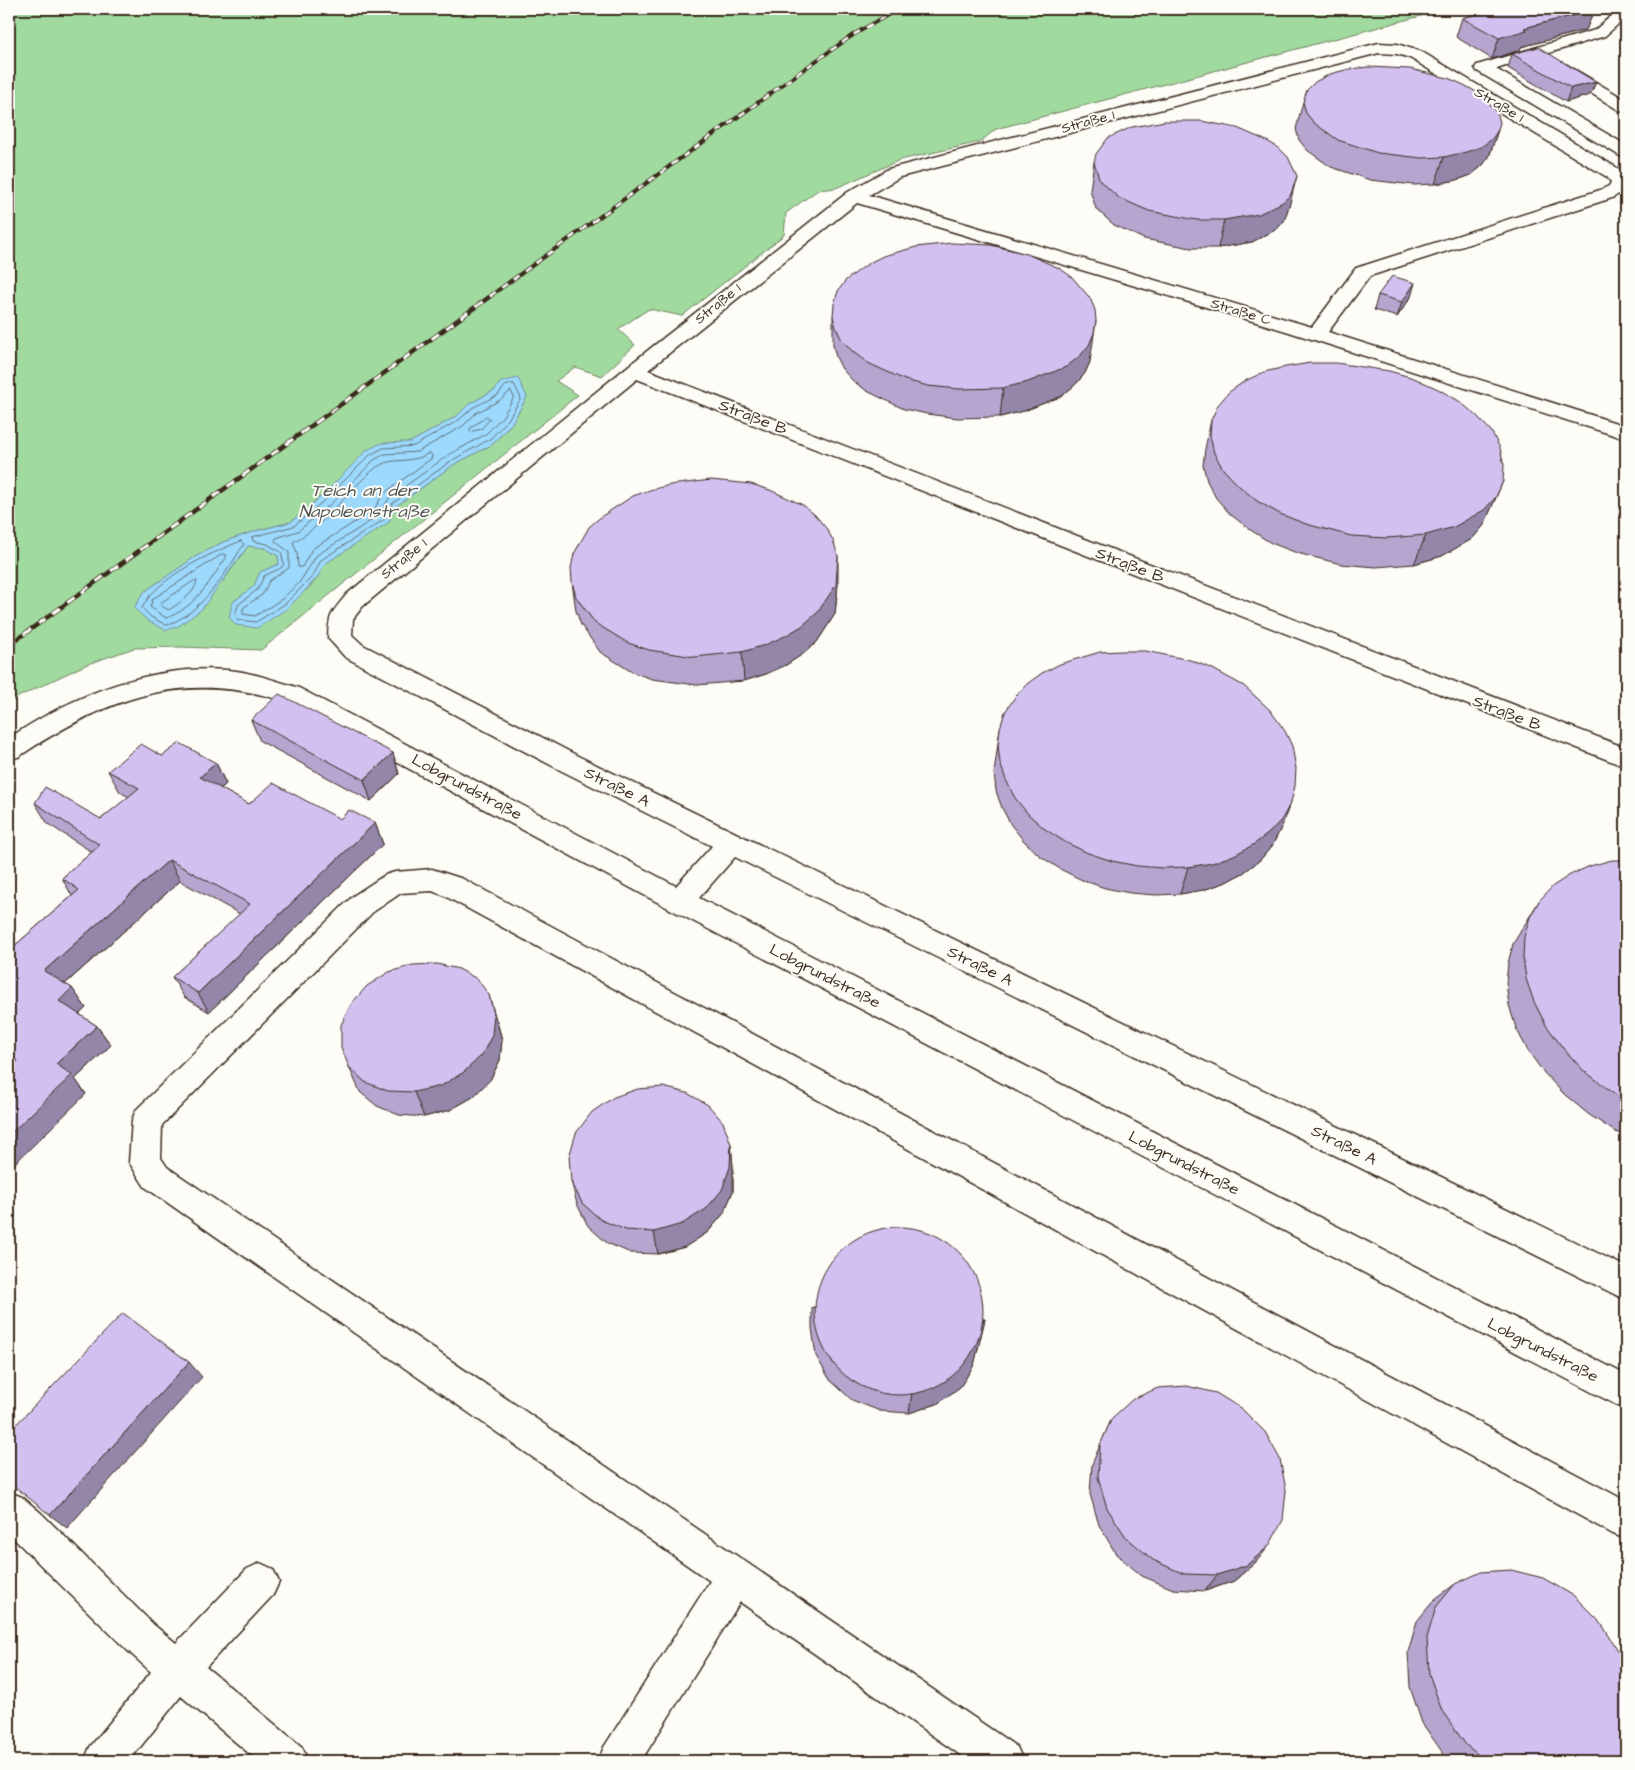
<svg xmlns="http://www.w3.org/2000/svg" width="1635" height="1770" font-family="'Architects Daughter',sans-serif">
<style>
.green{fill:#a1da9f;stroke:#6e825e;fill-rule:evenodd}
.water{fill:#9cd9fd;stroke:#7593a4}
.lines{fill:none;stroke-linecap:round;stroke-linejoin:round}
.shore{stroke:#627077;stroke-width:1}
.minor-casing{stroke:#3b2a1e;stroke-width:3}
.minor{fill:#fdfcf7;fill-rule:evenodd}
.rail-far1-casing{stroke:#3b2a1e;stroke-width:4}
.rail-casing{stroke:#3b2a1e;stroke-width:4.5}
.rail-far1{stroke:#fdfcf7;stroke-width:2.5;stroke-dasharray:7;stroke-linecap:butt}
.rail{stroke:#fdfcf7;stroke-width:3;stroke-dasharray:9;stroke-linecap:butt}
.wall{fill:#b5a5cf;stroke:#3b2a1e}
.shaded-wall{fill:#9386a9;stroke:#3b2a1e}
.building{fill:#d2c0f1;stroke:#3b2a1e}
.labels{text-anchor:middle;dominant-baseline:central;stroke-width:4;stroke-linejoin:round;paint-order:stroke}
.far-street-label{font-size:14px;fill:#3b2a1e;stroke:#fdfcf7}
.street-label{font-size:16px;fill:#3b2a1e;stroke:#fdfcf7}
.water-label{font-size:18px;font-style:italic;fill:#535656;stroke:#fdfcf7}
</style>
<rect width="100%" height="100%" fill="#fdfcf7"/>
<filter id="ink" filterUnits="userSpaceOnUse"><feTurbulence type="fractalNoise" baseFrequency=".02" numOctaves="2"/><feDisplacementMap in="SourceGraphic" scale="10" xChannelSelector="R" yChannelSelector="G"/><feConvolveMatrix kernelMatrix="1 2 1 2 8 2 1 2 1" color-interpolation-filters="sRGB"/></filter>
<g filter="url(#ink)">
<path class="green" d="M9,9H1447L996,129L980,142L900,160L836,188L818,190L786,213L784,235L682,316L649,309L618,329L635,345L602,376L575,367L556,381L578,395L261,650L181,647L134,648L85,665L18,697L9,704ZM501,382L527,397L512,423L493,444L453,465L395,507L389,522L324,564L317,578L307,590L233,602L254,586L260,572L279,564L278,556L265,548L248,546L223,581L134,608L144,592L195,557L223,542L255,531L291,522L382,443L411,442L457,416L469,404L495,390Z"/>
<path class="water" d="M518,378L527,397L512,423L493,444L453,465L395,507L389,522L325,564L317,578L288,608L257,628L236,625L229,617L233,602L254,586L260,572L279,564L278,556L265,548L248,546L201,610L177,627L166,630L148,621L134,608L144,592L195,557L223,542L255,531L291,522L324,494L367,450L382,443L411,442L457,416L469,404L495,390L501,382Z"/>
<g class="lines">
<path class="shore" d="M514,384L521,398L508,420L490,439L451,461L393,503L385,519L321,560L313,576L285,604L256,622L238,620L235,615L238,605L258,589L264,576L281,568L284,564L281,552L267,544L253,541L252,537L294,526L327,498L370,455L383,448L414,446L459,420L472,408L498,395L505,386Z
M511,391L514,397L503,416L486,434L447,456L389,498L380,515L317,555L299,583L282,599L255,616L243,614V608L263,594L269,581L289,568V552L275,541L276,538L298,531L332,503L374,460L385,454L417,452L463,426L476,413L500,400Z
M487,416L490,419L481,429L470,432V429Z
M429,453L432,455V458L383,494L374,510L312,549L302,567H298L297,553L293,542C329,523 346,491 377,467C392,456 412,465 429,453Z
M241,541L244,544C225,574 201,614 166,625L151,617L142,608C156,578 211,553 241,541Z
M223,554L226,555V558C210,581 194,609 166,618L150,607L153,599Z
M194,581H197C195,594 179,603 169,610L161,606V603Z"/>
<defs>
<path id="minor" d="M1615,15L1620,17L1623,20L1605,36L1496,69L1626,145V157L1620,156L1477,71L1475,68L1477,65L1595,30L1610,17Z
M1379,43L1397,44L1422,52L1619,169C1630,184 1628,190 1612,198L1370,276L1328,332L1626,426V439L1286,331L857,203L648,370L1626,748V767L637,379L363,606L353,619L352,635L363,645L580,757L1626,1267V1300L735,857L699,898L1626,1375V1410L670,909L281,700C179,669 103,700 18,757L9,759V738C73,695 150,664 228,670C252,672 276,681 299,688L676,886L712,846L562,771L345,657L328,638C329,613 331,614 347,594L627,367L848,192L888,169ZM1379,53L1397,54L1410,58L1607,177L1611,182L1609,186L1600,190L1356,268L1312,327L869,195L900,177Z
M1561,63L1567,65L1626,100V112L1620,111L1555,71L1553,68L1555,65Z
M432,869L463,879L1626,1501V1539L1613,1534L443,895L432,891L401,893L373,912L162,1125L161,1158L167,1167L1017,1747L1023,1761H969L740,1602L641,1761H598L604,1747L710,1581L145,1187L129,1162L132,1120L136,1110L353,896L385,875L395,872Z
M9,1492L22,1497L41,1513L154,1625L176,1643L247,1569L260,1563L273,1569L279,1582L273,1595L206,1667L302,1747L308,1761H258L181,1696L129,1761H84L90,1747L151,1672L128,1651L9,1534Z"/>
</defs>
<use href="#minor" class="minor-casing"/>
<use href="#minor" class="minor"/>
<defs>
<path id="rail-far1" d="M490,296L807,67L853,35L898,9"/>
<path id="rail" d="M9,645L492,295"/>
</defs>
<use href="#rail-far1" class="rail-far1-casing"/>
<use href="#rail" class="rail-casing"/>
<use href="#rail-far1" class="rail-far1"/>
<use href="#rail" class="rail"/>
</g>
<path class="wall" d="M1491,10H1594L1586,30L1521,47L1520,50L1492,59L1456,37L1462,18Z
M1512,54L1596,82L1590,95L1566,102L1508,68Z
M1303,102L1498,130L1489,157L1482,166L1471,175L1457,180L1435,184L1414,185L1370,180L1331,167L1307,150L1299,140L1296,129Z
M1094,162L1290,203L1284,221L1277,229L1252,242L1218,248H1191L1144,239L1114,225L1096,209L1090,190Z
M1378,295L1411,297L1397,317L1374,310Z
M833,316L1090,362L1085,373L1076,384L1062,396L1024,411L1000,417L957,418L927,414L904,409L867,391L853,381L842,369L836,357L833,345Z
M1211,420L1503,481L1484,525L1472,539L1442,556L1414,564L1376,567L1341,564L1297,553L1271,543L1249,529L1230,514L1216,498L1207,481L1203,465L1205,449Z
M572,582L838,584L835,614L817,642L803,654L786,665L766,674L744,681L697,685L652,679L632,672L600,652L581,625L576,611Z
M251,720L393,753L399,774L371,801L260,741Z
M1000,728L1280,830L1272,846L1260,860L1243,873L1224,883L1203,890L1180,894L1155,895L1130,893L1105,888L1082,880L1060,869L1040,856L1024,841L1011,825L1002,808L996,791L994,773Z
M162,756L216,763L226,784L221,789L249,804L340,819L375,823L383,844L209,1012L184,997L172,977L240,914L180,881L65,984L72,988L86,1008L79,1014L97,1026L111,1045L75,1079L86,1094L13,1066L9,1064V946L12,948L72,896L62,878L92,852L48,824L35,803L101,819L129,797L120,792L108,771Z
M1626,860V1137L1614,1131L1588,1114L1564,1094L1544,1073L1528,1051L1516,1028L1509,1005L1506,983L1508,963L1513,944L1539,901Z
M497,1021L502,1040L500,1060L490,1080L473,1097L450,1110L424,1117L399,1115L377,1106L360,1092L349,1067Z
M731,1144L733,1167V1191L724,1213L708,1232L685,1247L658,1254L631,1253L607,1243L588,1226L577,1204L571,1181Z
M812,1307L985,1319L974,1365L960,1387L937,1404L909,1413L880,1411L852,1400L830,1380L816,1356L812,1328Z
M1112,1418L1256,1562L1234,1581L1205,1591L1173,1589L1142,1576L1116,1554L1099,1525L1090,1494L1092,1464Z
M1455,1584L1617,1761H1452L1445,1756L1422,1723L1410,1687L1408,1652L1417,1621L1435,1599Z"/>
<path class="shaded-wall" d="M1594,10L1586,30L1521,47L1520,50L1492,59L1499,38L1524,28Z
M1596,82L1590,95L1566,102L1571,88Z
M1498,130L1489,157L1482,166L1471,175L1457,180L1435,184L1444,157Z
M1297,176L1290,203L1284,221L1277,229L1252,242L1218,248L1224,220Z
M1415,283L1411,297L1397,317L1402,302Z
M1096,321L1090,362L1085,373L1076,384L1062,396L1024,411L1000,417L1003,388Z
M1503,481L1484,525L1472,539L1442,556L1414,564L1426,535Z
M838,556V584L835,614L817,642L803,654L786,665L766,674L744,681L742,652Z
M393,753L399,774L371,801L364,780Z
M216,763L226,784L210,798L200,777Z
M1291,802L1280,830L1272,846L1260,860L1243,873L1224,883L1203,890L1180,894L1188,867Z
M375,823L383,844L209,1012L198,993Z
M169,860L180,881L58,990L44,971Z
M72,988L86,1008L73,1020L59,1001Z
M489,995L502,1040L500,1060L490,1080L473,1097L450,1110L424,1117L414,1092Z
M97,1026L111,1045L75,1079L86,1094L9,1169V1135L56,1064Z
M731,1144L733,1167V1191L724,1213L708,1232L685,1247L658,1254L654,1232Z
M985,1319L974,1365L960,1387L937,1404L909,1413L912,1393Z
M189,1362L202,1377L67,1528L50,1515Z
M1269,1546L1256,1562L1234,1581L1205,1591L1217,1575Z
M168,1754L182,1761H176Z"/>
<path class="building" d="M1484,9H1489L1491,10L1496,9H1591L1594,10L1524,28L1527,30L1499,38L1462,18L1482,13Z
M1538,47L1596,82L1571,88L1512,54Z
M1369,67L1410,69L1448,78L1464,85L1480,94L1497,112L1500,122L1498,130L1492,139L1481,147L1466,152L1444,157L1422,158L1378,153L1338,140L1314,123L1306,113L1303,102L1307,90L1315,82L1330,74L1349,69Z
M1165,121H1201L1237,128L1267,141L1279,148L1288,157L1297,176L1291,194L1283,202L1259,214L1224,220H1197L1149,211L1119,198L1100,181L1094,162L1096,154L1108,138L1132,127Z
M952,243L991,245L1027,254L1059,268L1072,277L1090,298L1095,310L1096,321L1094,333L1089,345L1080,356L1066,367L1028,382L1003,388L959,389L928,386L905,380L868,363L853,352L842,340L836,328L833,316L834,304L838,291L846,280L869,263L883,256L916,247Z
M1392,276L1415,283L1402,302L1378,295Z
M1310,363H1336L1389,371L1414,378L1438,389L1459,401L1477,416L1491,431L1500,448L1504,465L1503,481L1496,497L1484,510L1454,527L1426,535L1387,538L1351,536L1306,524L1280,514L1257,501L1238,485L1223,469L1214,453L1210,436L1211,420L1218,405L1229,392L1245,381L1264,372L1286,367Z
M711,480L751,484L770,490L803,505L815,515L826,528L833,540L838,556L836,585L817,613L802,626L785,636L765,645L742,652L695,657L649,650L628,643L595,623L576,597L572,582L571,568L574,554L589,527L602,516L633,496L650,490L670,485Z
M1122,651H1145L1190,660L1211,668L1244,686L1270,710L1285,731L1292,746L1296,768L1295,786L1291,802L1282,819L1269,833L1253,845L1234,855L1212,863L1188,867L1163,868L1137,866L1112,861L1088,853L1065,842L1045,829L1028,814L1015,798L1006,780L1000,763L998,745L1000,728L1005,712L1015,697L1027,684L1042,673L1060,664L1100,652Z
M279,694L393,753L364,780L251,720Z
M180,743L216,763L200,777L249,804L273,783L340,819L349,810L375,823L198,993L172,977L250,904L169,860L44,971L72,988L59,1001L97,1026L56,1064L72,1075L9,1135V1070L18,1061L9,1055V946L12,948L79,890L62,878L100,845L35,803L45,787L101,819L139,788L108,771L141,744L162,756Z
M1612,860H1626V1101L1608,1089L1583,1070L1563,1048L1546,1025L1534,1002L1526,979L1523,957L1524,937L1530,917L1539,901L1553,886L1570,875L1590,866Z
M437,964L459,969L477,979L489,995L494,1014L492,1035L482,1055L464,1072L441,1086L414,1092L388,1091L365,1082L349,1067L341,1047V1025L351,1004L367,986L389,972L413,965Z
M663,1087L687,1093L708,1105L723,1122L731,1144L730,1167L722,1190L706,1209L682,1224L654,1232L626,1230L601,1220L582,1203L571,1181L569,1157L576,1133L592,1112L614,1097L638,1089Z
M815 1311a84 84 0 1 1 168 0a84 84 0 1 1-168 0Z
M123,1313L189,1362L50,1515L9,1482V1432Z
M1187,1386L1216,1393L1242,1409L1265,1432L1280,1459L1286,1490L1283,1520L1269,1546L1247,1565L1217,1575L1184,1574L1153,1560L1126,1537L1107,1508L1098,1477L1100,1445L1112,1418L1133,1399L1158,1388Z
M1511,1570L1543,1578L1574,1596L1601,1623L1621,1655L1626,1670V1745L1623,1755L1617,1761H1486L1466,1745L1442,1711L1429,1674L1427,1638L1436,1607L1455,1584L1481,1572Z
M168,1754L176,1761H162Z
M757,1759L767,1761H748Z"/>
</g>
<g class="labels">
<g class="far-street-label">
<text transform="translate(1499 105) rotate(31)">Straße 1</text>
<text transform="translate(1088 122) rotate(-15)">Straße 1</text>
<text transform="translate(718 304) rotate(-39)">Straße 1</text>
<text transform="translate(1241 312) rotate(17)">Straße C</text>
<text transform="translate(404 559) rotate(-39)">Straße 1</text>
</g>
<g class="street-label">
<text transform="translate(753 417) rotate(21)">Straße B</text>
<text transform="translate(1130 565) rotate(21)">Straße B</text>
<text transform="translate(1507 713) rotate(21)">Straße B</text>
<text transform="translate(467 787) rotate(28)">Lobgrundstraße</text>
<text transform="translate(617 787) rotate(26)">Straße A</text>
<text transform="translate(980 966) rotate(26)">Straße A</text>
<text transform="translate(825 976) rotate(27)">Lobgrundstraße</text>
<text transform="translate(1344 1145) rotate(26)">Straße A</text>
<text transform="translate(1184 1163) rotate(27)">Lobgrundstraße</text>
<text transform="translate(1543 1350) rotate(27)">Lobgrundstraße</text>
</g>
<g class="water-label">
<text x="364" y="490">Teich an der<tspan x="364" dy="21">Napoleonstraße</tspan></text>
</g>
</g>
<rect width="1635" height="1770" fill="none" stroke="#fdfcf7" stroke-width="30"/>
<rect x="15" y="15" width="1605" height="1740" fill="none" stroke="#3b2a1e" stroke-width="2" filter="url(#ink)"/>
</svg>
